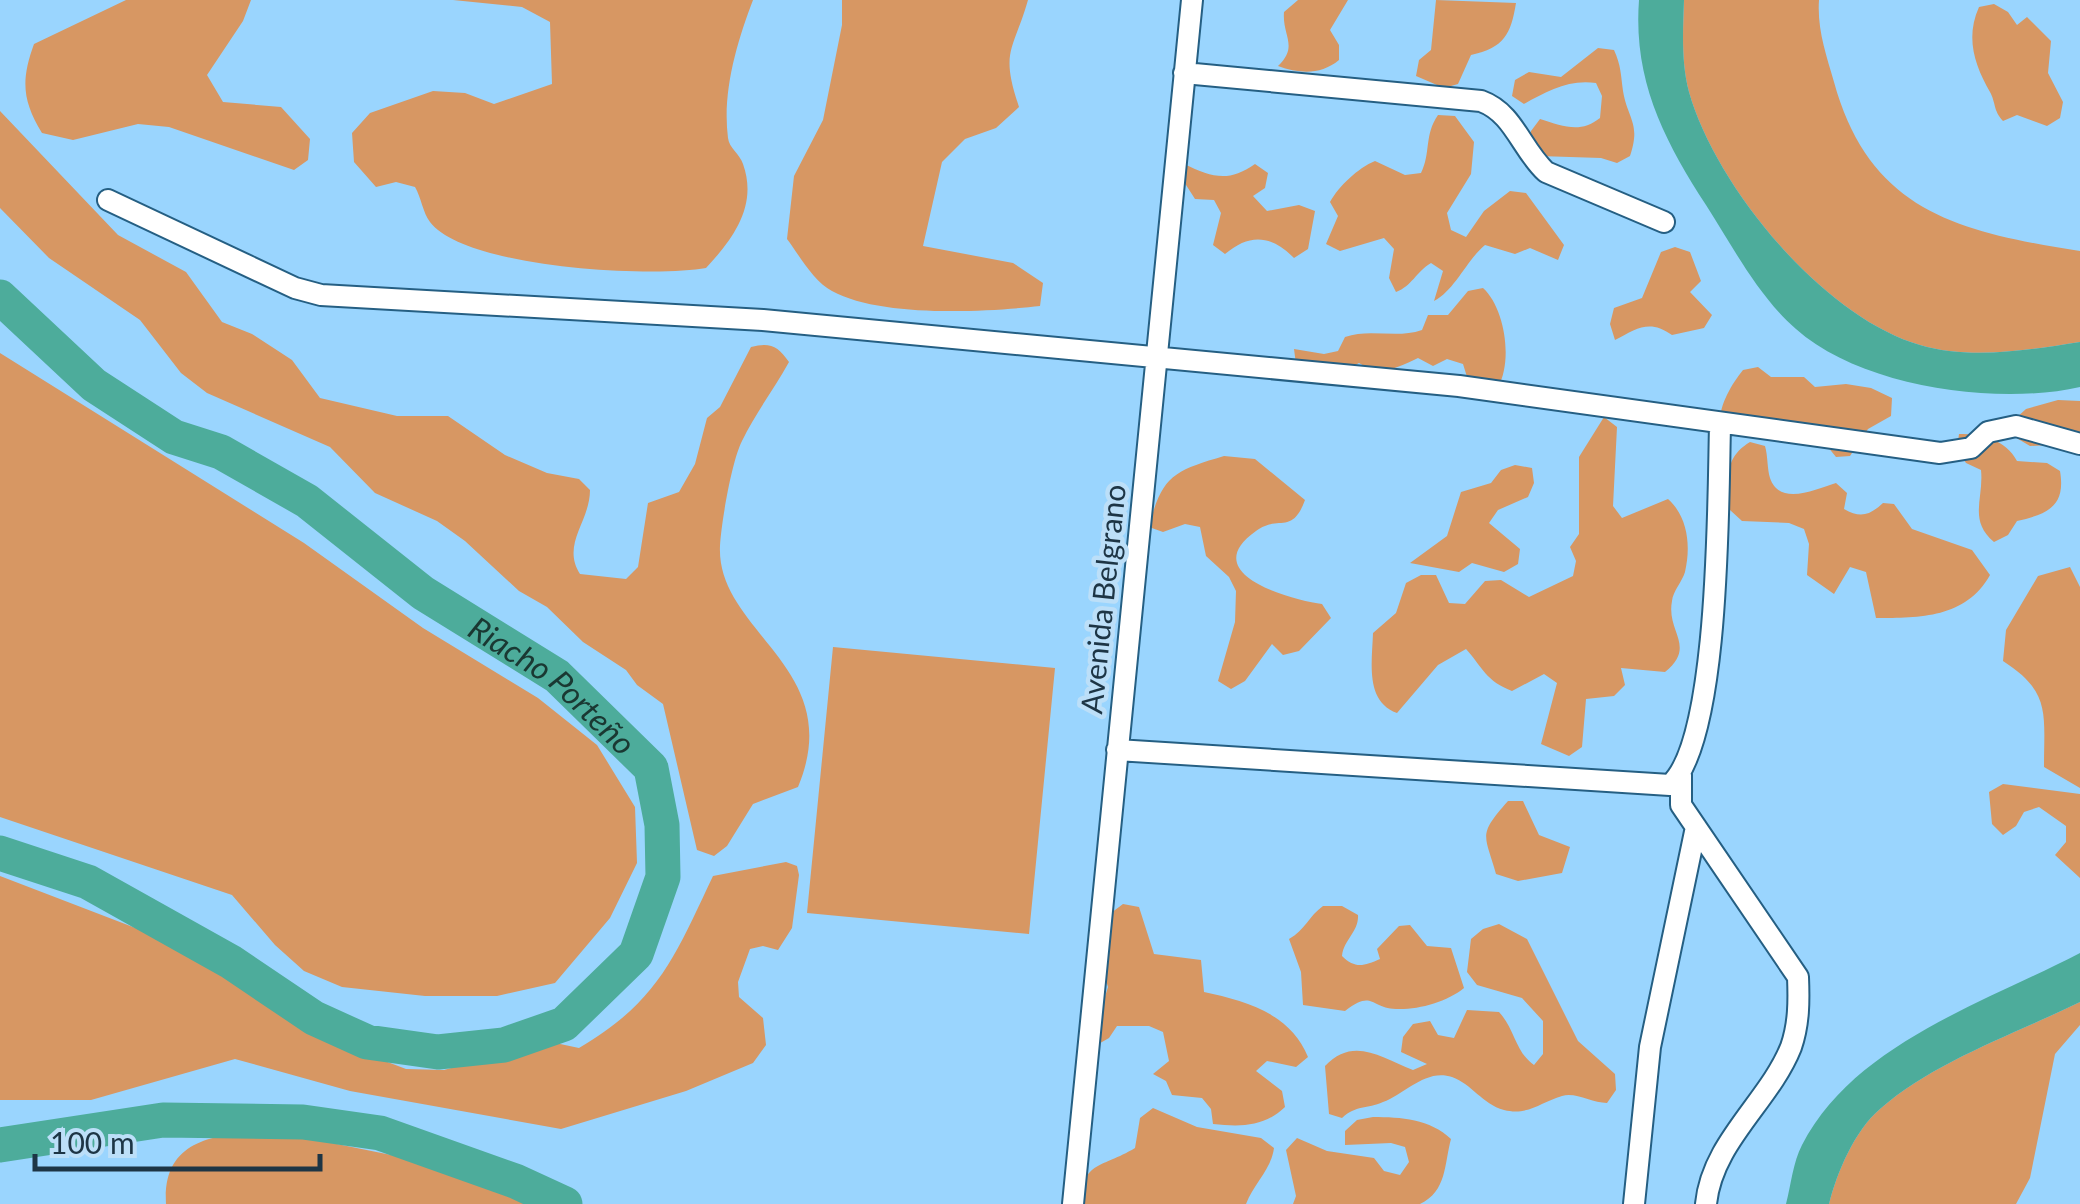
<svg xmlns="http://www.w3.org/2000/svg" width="2080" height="1204" font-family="Lato,sans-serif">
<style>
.green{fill:#d79763}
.water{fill:#4dac9b}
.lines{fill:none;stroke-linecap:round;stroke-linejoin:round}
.river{stroke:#4dac9b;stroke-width:35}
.minor-casing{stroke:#255f83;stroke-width:24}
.minor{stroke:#fff;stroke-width:20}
.labels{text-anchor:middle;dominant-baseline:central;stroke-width:9;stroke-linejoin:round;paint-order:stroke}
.street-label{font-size:30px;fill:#1d3545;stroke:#bcdff8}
.water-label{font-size:32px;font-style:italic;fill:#1a3832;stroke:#bcdff8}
</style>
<rect width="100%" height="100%" fill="#9ad5fe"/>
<path class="green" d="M126,0H251L243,21L207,75L223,102L281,107L310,139L308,160L294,170L169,127L138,124L73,140L42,133C22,100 21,80 34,44Z
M453,0H753C737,42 722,92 728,138C729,148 740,154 743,164C758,206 733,239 706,268C652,278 465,268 430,222C423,213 421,197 415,187L396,182L376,187L354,162L352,133L370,113L433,91L465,93L494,104L552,84L550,22L522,7Z
M842,0H1028C1013,52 1000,50 1019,107L996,128L965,139L942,162L923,246L1013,263L1043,283L1040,306C986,312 881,318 832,291C814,282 799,255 787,239L794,176L823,120L842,25Z
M1298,0H1348L1330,30L1339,45V60C1321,75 1300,74 1278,66C1299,46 1282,36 1284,12Z
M1436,0L1516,3C1511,34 1504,48 1471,55L1458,84L1444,88L1416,76L1419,60L1431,50Z
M1684,0H1819C1817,29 1826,54 1834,82C1870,213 1961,232 2080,251V342C2029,350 1970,360 1920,345C1823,317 1716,187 1689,92C1681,62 1683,30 1684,0Z
M1994,4L2008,12L2017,25L2027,17L2051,41L2048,73L2063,102L2060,118L2047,126L2017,115L2003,121C1993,110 1996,103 1990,92C1975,66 1965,38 1979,7Z
M1598,48L1614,50C1621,65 1621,76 1623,91C1628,120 1641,123 1630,156L1617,163L1601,158L1539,156L1529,146L1531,131L1540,119C1563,126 1580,134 1600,118L1602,96L1596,83C1569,79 1547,91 1524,104L1512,96L1515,80L1529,72L1561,77Z
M0,111L118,235L186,272L222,322L252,334L292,360L320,398L397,416H448L505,455L547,473L579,479L590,490C590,522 561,544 580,574L626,579L638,567L648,503L679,492L695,464L707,418L720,407L751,347C770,342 778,346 789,362C774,389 755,414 742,441C732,460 721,524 720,546C716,633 848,667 798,787L753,804L727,846L714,856L697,850L663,704L637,685L626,670L583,642L547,607L519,591L465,541L437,521L375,493L330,447L207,393L181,373L140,320L49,258L0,208Z
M1438,115L1455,116L1474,142L1471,174L1447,213L1451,230L1466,237L1484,211L1510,191L1526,193L1564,245L1558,260L1530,248L1515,254L1485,245C1466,261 1455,290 1434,301L1443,271L1431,263C1416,272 1412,286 1396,292L1389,278L1394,249L1384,238L1340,251L1326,244L1338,216L1330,202C1339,186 1358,168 1375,161L1405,175L1421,173C1431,153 1424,135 1438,115Z
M1184,164C1212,177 1228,183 1255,164L1268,173L1265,188L1253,196L1267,211L1299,205L1315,211L1308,249L1294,258C1271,235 1250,233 1225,254L1213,245L1221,213L1214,200L1195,199L1179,174Z
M1675,247L1690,252L1701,281L1690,292L1712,315L1704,328L1672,335C1650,319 1637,328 1615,340L1610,324L1614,308L1642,298L1661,252Z
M1483,288C1505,308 1513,361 1498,387L1468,380L1463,364L1447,359L1433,366L1418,358C1395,369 1381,376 1359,363L1344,371L1296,364L1294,349L1324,354L1338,351L1345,337C1370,328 1396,339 1422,330L1428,315H1448L1468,291Z
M0,353L304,543L423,628L538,698L597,745L635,807L637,863L610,918L555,983L497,996H425L342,987L304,971L275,945L232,895L0,817Z
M1758,367L1771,377H1804L1815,387L1846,384L1871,388L1892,398L1891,416L1868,429L1850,456L1836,457L1819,436L1770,432L1763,418L1733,427L1720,426C1718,407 1731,385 1743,370Z
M2058,400L2080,401V443L2030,446L2003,430L2026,409Z
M1604,417L1617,427L1613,506L1622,518L1668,499C1688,517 1691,546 1685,572C1682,582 1673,591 1672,601C1666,632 1697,646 1665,672L1621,668L1625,685L1614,696L1586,699L1582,747L1569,756L1541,744L1557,683L1544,674L1512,691C1486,681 1483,668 1466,649L1438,665L1397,713C1365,701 1372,663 1373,633L1396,613L1406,583L1421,575H1436L1449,603L1465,604L1485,581L1501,580L1529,597L1573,576L1576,561L1570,547L1579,534V457Z
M1959,434C1983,434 2006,440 2017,461L2047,463L2060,471C2066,506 2048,514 2017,521L2008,535L1994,542C1968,520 1984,499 1981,470L1966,463L1957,449Z
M1750,442L1765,446C1768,456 1767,469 1770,478C1780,507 1816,489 1836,483L1847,493L1844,509C1860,518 1869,516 1883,503L1894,504L1912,529L1972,550L1990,575C1966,618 1920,618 1876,618L1866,572L1850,567L1834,594L1807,575L1809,544L1804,529L1789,523L1742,521L1730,510C1727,482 1723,458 1750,442Z
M1224,456L1255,459L1305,500C1292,536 1278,514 1256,531C1195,574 1292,600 1322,604L1331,618L1299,651L1283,655L1272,644L1245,681L1231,689L1218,681L1235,622L1236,591L1229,577L1206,556L1200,527L1185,524L1163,532L1149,527C1162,475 1174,471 1224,456Z
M1515,465L1532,468L1534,483L1528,497L1498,510L1489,523L1520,549L1518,564L1504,572L1472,563L1459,572L1410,563L1447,536L1461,492L1491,483L1501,470Z
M2070,567L2080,587V788L2044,767C2044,713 2051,692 2003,661L2006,630L2038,576Z
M833,647L1055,668L1029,934L807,913Z
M2003,784L2080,794V878L2055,855L2066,842V826L2039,807L2024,812L2016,826L2003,835L1992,824L1989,792Z
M1508,801H1523L1539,835L1570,847L1562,873L1518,881L1496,874C1485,834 1477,836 1508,801Z
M786,862L797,866L799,875L792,928L778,950L763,946L750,949L738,982L739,997L763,1018L766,1045L753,1063L686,1091L561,1129L350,1091L235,1059L91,1100H0V876L172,942L235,979L311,1033L406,1069L444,1070L546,1041L579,1048C659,1001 675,956 713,876Z
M1123,904L1139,907L1154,954L1201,960L1204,992C1246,1001 1290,1013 1308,1057L1296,1067L1267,1061L1256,1071L1282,1091L1285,1107C1264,1127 1241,1127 1213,1124L1211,1109L1202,1098L1172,1095L1166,1081L1153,1074L1169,1061L1163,1032L1149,1026H1117L1109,1038L1095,1046L1094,1032L1108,987L1099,958L1111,913Z
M1323,906H1342L1358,915C1359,932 1344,939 1342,956C1355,969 1364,966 1380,959L1377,949L1399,926L1410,925L1427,946L1451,948L1464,988C1447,1002 1418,1010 1396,1009C1370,1008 1373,989 1345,1011L1303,1005L1301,972L1289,939C1305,930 1309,916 1323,906Z
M1499,924L1527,939L1578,1041L1615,1074L1616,1090L1607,1103C1592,1103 1576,1092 1562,1096C1541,1102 1528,1116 1504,1110C1482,1104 1472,1084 1452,1077C1426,1068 1405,1094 1383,1102C1367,1109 1356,1105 1342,1118L1329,1114L1325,1066C1353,1036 1381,1057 1413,1070L1427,1064L1401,1052L1403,1037L1413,1024L1430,1021L1438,1035L1454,1038L1467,1010L1499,1012C1515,1029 1515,1052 1534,1065L1543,1054V1021L1522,998L1477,985L1467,972L1471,939L1483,929Z
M2080,1002V1025L2055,1054L2030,1178L2016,1204H1829C1837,1172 1855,1130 1880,1109C1935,1061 2015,1034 2080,1002Z
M1153,1108L1197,1127L1261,1138L1274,1148C1271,1170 1254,1183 1246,1204H1077C1086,1159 1100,1169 1135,1148L1140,1118Z
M1373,1117C1401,1117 1430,1119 1451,1139C1444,1165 1447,1191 1420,1204H1293L1296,1196L1286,1150L1297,1138L1327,1151L1374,1158L1384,1171L1400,1175L1409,1162L1405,1147L1391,1143L1345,1145V1131L1357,1120Z
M273,1131L401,1157L537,1204H166C162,1136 220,1134 273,1131Z"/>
<path class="water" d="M1639,0H1684C1683,30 1681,62 1689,92C1716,187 1823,317 1920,345C1970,360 2029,350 2080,342V387C1997,406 1861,387 1796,329C1758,296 1733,247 1706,205C1664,140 1633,80 1639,0Z
M2080,953V1002C2015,1034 1935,1061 1880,1109C1855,1130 1837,1172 1829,1204H1786C1791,1185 1793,1162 1802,1145C1854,1044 1984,1003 2080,953Z"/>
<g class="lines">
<g class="river">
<path id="s1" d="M0,297L94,385L174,437L221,452L307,501L423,593L557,676L651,768L662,825L663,877L636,954L564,1024L504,1045L438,1052L367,1042L314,1018L231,962L88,882L0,853"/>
<path d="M0,1145L163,1120L303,1122L380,1133L515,1181L565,1204"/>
</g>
<defs>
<path id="minor" d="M1184,73L1481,101C1514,113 1521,149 1546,172L1664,222
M108,200L295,288L321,295L763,320L1459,386L1940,453L1971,448L1988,432L2016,426L2080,444
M1117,750L1670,785C1720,740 1718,497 1720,426
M1681,775V805L1798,977C1799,1001 1799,1024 1791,1047C1769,1102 1712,1142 1706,1204
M1073,1204L1192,0
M1634,1204L1650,1047L1696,827"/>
</defs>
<use href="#minor" class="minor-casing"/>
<use href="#minor" class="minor"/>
</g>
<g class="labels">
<g class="street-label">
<text transform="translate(1102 599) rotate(-84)">Avenida Belgrano</text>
</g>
<g class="water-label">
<text stroke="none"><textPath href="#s1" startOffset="680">Riacho Porteño</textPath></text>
</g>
</g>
<path d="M35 1154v15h285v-15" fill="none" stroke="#1d3545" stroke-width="5"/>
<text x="50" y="1154" font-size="30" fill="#1d3545" stroke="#bcdff8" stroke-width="8" paint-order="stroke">100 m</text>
</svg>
